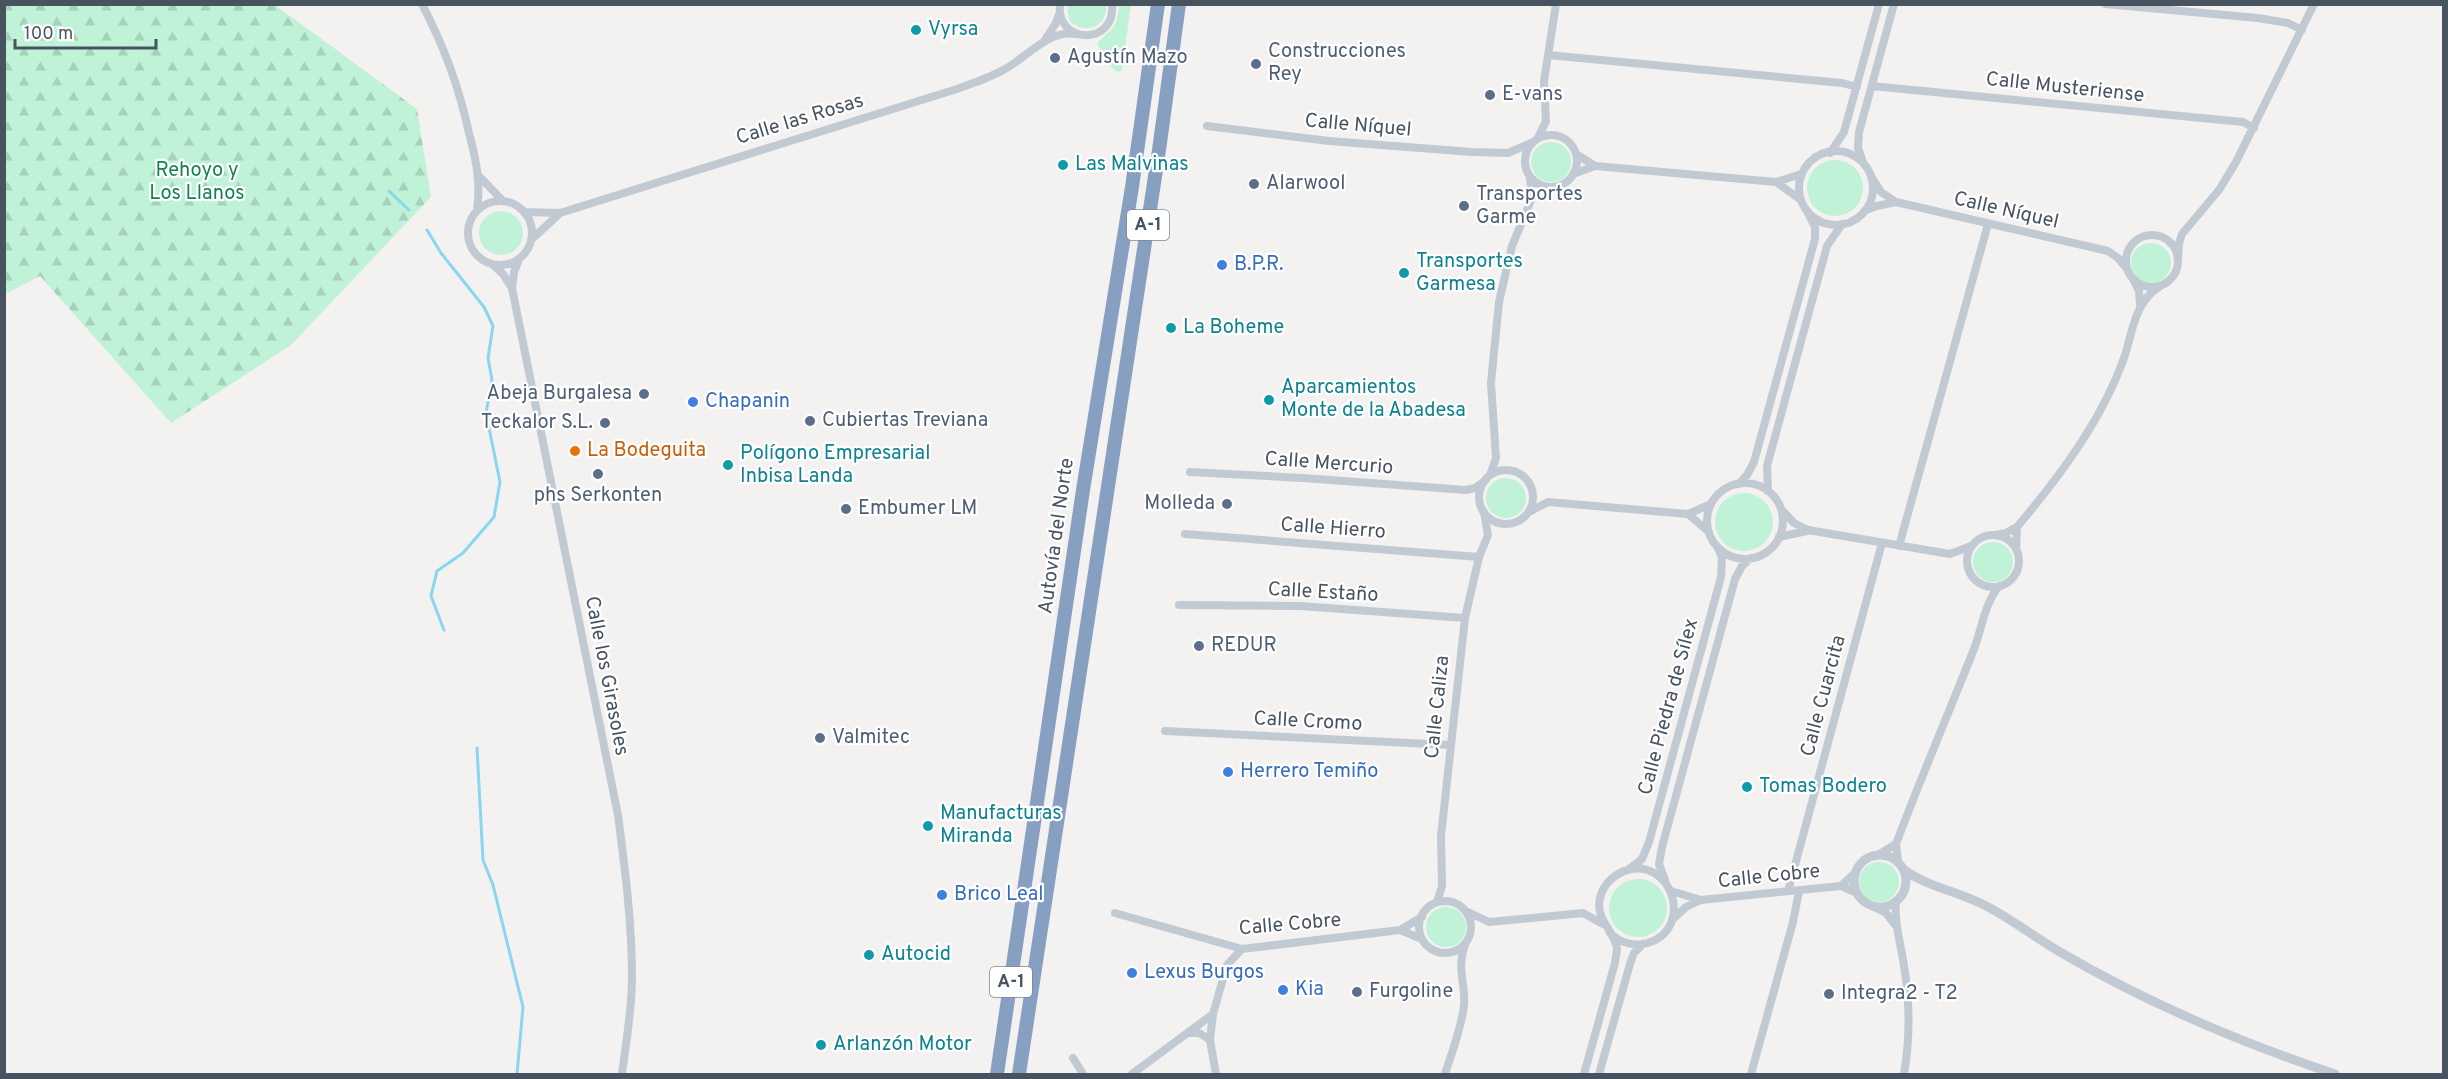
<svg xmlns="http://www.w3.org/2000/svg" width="2448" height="1079" font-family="Overpass,sans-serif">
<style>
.green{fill:#bff2d6}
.forest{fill:url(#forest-firs)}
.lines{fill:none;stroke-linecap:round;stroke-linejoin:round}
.stream{stroke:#8ad5f1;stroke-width:3}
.minor{stroke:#c1cad3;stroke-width:8}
.tertiary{stroke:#c1cad3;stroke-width:9}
.motorway{stroke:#87a0c2;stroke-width:14}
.culture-dot{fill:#0f9aa8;stroke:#fff;stroke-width:2}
.service-dot{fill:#5c6f8a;stroke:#fff;stroke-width:2}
.shop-dot{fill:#3f7fe0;stroke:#fff;stroke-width:2}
.food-dot{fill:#e8710a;stroke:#fff;stroke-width:2}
.labels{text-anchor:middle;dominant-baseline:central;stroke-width:4.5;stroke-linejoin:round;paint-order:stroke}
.shield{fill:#fff;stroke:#7f8790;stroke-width:1.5}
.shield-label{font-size:18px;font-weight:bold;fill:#485360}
.culture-label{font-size:20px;fill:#0d838f;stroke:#fff;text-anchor:start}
.service-label{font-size:20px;fill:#4e5e75;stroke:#fff;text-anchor:start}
.street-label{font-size:20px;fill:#485360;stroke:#fff}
.park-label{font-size:20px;fill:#128252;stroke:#fff}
.shop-label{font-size:20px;fill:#366cbe;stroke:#fff;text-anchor:start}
.food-label{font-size:20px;fill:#c56008;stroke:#fff;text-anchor:start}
</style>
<defs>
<pattern id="forest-firs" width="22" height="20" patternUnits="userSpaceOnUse" patternTransform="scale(1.5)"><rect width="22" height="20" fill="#bff2d6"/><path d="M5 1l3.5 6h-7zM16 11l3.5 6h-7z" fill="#a6d1ba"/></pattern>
</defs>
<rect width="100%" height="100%" fill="#f4f1f1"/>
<path class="green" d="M1067,4L1106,5C1108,27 1084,36 1069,20Z
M1119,5H1131L1122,70L1118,72L1112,68L1097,44C1112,25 1116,34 1119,5Z
M1531 162a20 20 0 1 1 40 0a20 20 0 1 1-40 0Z
M1807 188a28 28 0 1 1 56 0a28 28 0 1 1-56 0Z
M479 233a22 22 0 1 1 44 0a22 22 0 1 1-44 0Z
M2131 263a20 20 0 1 1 40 0a20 20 0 1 1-40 0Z
M1486 498a20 20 0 1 1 40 0a20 20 0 1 1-40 0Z
M1715 522a29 29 0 1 1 58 0a29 29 0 1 1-58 0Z
M1973 562a20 20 0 1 1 40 0a20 20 0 1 1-40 0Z
M1859 882a20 20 0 1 1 40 0a20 20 0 1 1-40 0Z
M1609 908a29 29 0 1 1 58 0a29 29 0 1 1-58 0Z
M1426 927a20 20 0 1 1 40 0a20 20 0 1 1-40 0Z"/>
<path class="forest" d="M5,4L275,5L417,109L431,197L291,345L171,423L40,276L5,294Z"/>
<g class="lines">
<path class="stream" d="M389,191L409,210
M427,230L441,253L484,307L493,326L488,358L492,380L486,413L500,482L494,517L463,553L437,571L431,596L444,630
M477,748L483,860L493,885L523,1007L517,1074"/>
<path class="minor" d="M422,4C445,49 458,84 469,133C476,159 481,183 477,210
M1060,4C1055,44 1116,47 1112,4
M2105,4L2258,18L2288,23L2302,30
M1045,40L1056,23L1059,14
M1548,55L1842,83L1857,87
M1872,86L2243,122L2254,128
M1207,126L1329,141L1472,152L1508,153L1531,143
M1525 161a26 26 0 1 1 52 0a26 26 0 1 1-52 0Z
M1538,138L1546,121L1544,81L1556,4
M1799 188a37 37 0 1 1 74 0a37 37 0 1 1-74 0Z
M1830,153L1844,132L1879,4
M1576,154L1595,166L1776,182L1801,174
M1863,162L1858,148L1859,132L1894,4
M1573,174L1595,166
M479,176L503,201
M1871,176L1881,192L1896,202L2108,251L2118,258L2127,269
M1776,182L1801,200
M468 233a32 32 0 1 1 64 0a32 32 0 1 1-64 0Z
M1866,210L1877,206L1896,202
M524,212L560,213L957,89C973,83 990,78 1005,69C1027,57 1048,30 1075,34
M2126 261a26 26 0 1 1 52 0a26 26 0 1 1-52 0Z
M531,240L559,214
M519,259L514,272L512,288L618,815C625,869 632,923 632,977C632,1010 626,1042 622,1074
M2178,260L2179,243L2182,234L2219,190L2236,162L2314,4
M492,264L503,274L512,288
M2134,281L2139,291L2140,305
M1479 497a27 27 0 1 1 54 0a27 27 0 1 1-54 0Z
M1190,472L1303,478L1466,490L1475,488L1485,481
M1490,475L1496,458L1491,383L1499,302L1512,246L1532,198L1530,177
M1707 521a38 38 0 1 1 76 0a38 38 0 1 1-76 0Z
M1739,484L1747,475L1754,462L1815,239V227L1808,213
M1768,491L1767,466L1827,246L1842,224
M1782,510L1794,523L1808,530L1950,554L1971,546
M1529,512L1548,502L1688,514L1711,504
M1688,514L1709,532
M1185,534L1479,557
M1967 561a26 26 0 1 1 52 0a26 26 0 1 1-52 0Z
M1996,535L2006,533L2017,527C2060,476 2103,419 2125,355C2133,330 2135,302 2159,287
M1779,537L1807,531
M1899,546L1988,224
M2016,549L2017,527
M1179,605L1300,606L1465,618
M1165,731L1450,745
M1878,855L1896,844
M1898,862L1896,844C1920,780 1947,717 1972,654C1982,631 1983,606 1999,586
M1628,870L1642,859L1649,842L1721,577L1722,557L1717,546
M1665,880L1659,864L1662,847L1735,579L1742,566L1751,558
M1841,886L1855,873
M1671,891L1701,900
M1788,891L1882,543
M1419 927a26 26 0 1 1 52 0a26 26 0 1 1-52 0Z
M1896,901C1894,924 1901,944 1904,966C1910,1002 1910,1039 1904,1074
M1437,902L1442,886L1441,836L1465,618L1479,557L1488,535L1484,512
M1872,906L1886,913L1896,926
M1468,912L1489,922L1583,913L1603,924
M1115,913L1242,949L1400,930L1422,917
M1674,918L1686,907L1701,900L1841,886L1857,893
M1400,930L1422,939
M1188,1033H1199L1210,1040
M1073,1058L1083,1074
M1132,1074L1213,1014
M1216,1074L1210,1040L1213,1014L1227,965L1242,949
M1445,1074C1452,1052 1461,1029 1464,1006C1466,983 1456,968 1465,945
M1584,1074L1615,963C1615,959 1617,953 1617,949C1614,929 1595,920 1600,898C1603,885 1613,876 1624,871C1671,854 1696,928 1648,943C1634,947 1620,943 1610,933
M1599,1074L1630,964L1634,953L1643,944
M1751,1074L1793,922L1799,891"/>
<path class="tertiary" d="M1854 881a26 26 0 1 1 52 0a26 26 0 1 1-52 0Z
M1903,869C1929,888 1962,892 1990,908C2014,921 2036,938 2060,952C2147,1003 2239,1042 2335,1074"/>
<path class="motorway" d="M997,1074L1083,490L1132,187L1158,4
M1019,1074L1159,150L1179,4"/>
</g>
<g class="culture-dot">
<circle cx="916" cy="30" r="6"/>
<circle cx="1063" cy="165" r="6"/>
<circle cx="1404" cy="273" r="6"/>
<circle cx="1171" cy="328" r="6"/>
<circle cx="1269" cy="400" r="6"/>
<circle cx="728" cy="465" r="6"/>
<circle cx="1747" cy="787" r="6"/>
<circle cx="928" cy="826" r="6"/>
<circle cx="869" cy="955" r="6"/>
<circle cx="821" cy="1045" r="6"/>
</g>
<g class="service-dot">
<circle cx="1055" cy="58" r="6"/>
<circle cx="1256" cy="64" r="6"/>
<circle cx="1490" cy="95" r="6"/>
<circle cx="1254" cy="184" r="6"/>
<circle cx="1464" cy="206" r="6"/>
<circle cx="644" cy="394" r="6"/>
<circle cx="810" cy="421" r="6"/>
<circle cx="605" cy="423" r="6"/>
<circle cx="598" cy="474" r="6"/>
<circle cx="1227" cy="504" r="6"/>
<circle cx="846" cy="509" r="6"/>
<circle cx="1199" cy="646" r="6"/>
<circle cx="820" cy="738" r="6"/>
<circle cx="1357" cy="992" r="6"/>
<circle cx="1829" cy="994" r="6"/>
</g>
<g class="shop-dot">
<circle cx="1222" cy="265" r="6"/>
<circle cx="693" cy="402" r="6"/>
<circle cx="1228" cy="772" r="6"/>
<circle cx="942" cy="895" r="6"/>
<circle cx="1132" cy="973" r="6"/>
<circle cx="1283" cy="990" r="6"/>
</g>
<circle class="food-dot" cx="575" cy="451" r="6"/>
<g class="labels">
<g class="shield">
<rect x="1127" y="210" width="42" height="30" rx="4.5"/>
<rect x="990" y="967" width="42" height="30" rx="4.5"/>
</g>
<g class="shield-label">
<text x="1148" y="225">A-1</text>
<text x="1011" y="982">A-1</text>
</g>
<g class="culture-label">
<text x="928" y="30">Vyrsa</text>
<text x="1075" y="165">Las Malvinas</text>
<text x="1416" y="262">Transportes<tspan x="1416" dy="23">Garmesa</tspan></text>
<text x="1183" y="328">La Boheme</text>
<text x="1281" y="388">Aparcamientos<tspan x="1281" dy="23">Monte de la Abadesa</tspan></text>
<text x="740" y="454">Polígono Empresarial<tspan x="740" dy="23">Inbisa Landa</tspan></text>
<text x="1759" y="787">Tomas Bodero</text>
<text x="940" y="814">Manufacturas<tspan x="940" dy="23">Miranda</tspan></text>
<text x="881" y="955">Autocid</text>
<text x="833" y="1045">Arlanzón Motor</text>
</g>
<g class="service-label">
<text x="1268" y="52">Construcciones<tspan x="1268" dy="23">Rey</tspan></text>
<text x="1067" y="58">Agustín Mazo</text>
<text x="1502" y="95">E-vans</text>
<text x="1266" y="184">Alarwool</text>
<text x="1476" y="195">Transportes<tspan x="1476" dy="23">Garme</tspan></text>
<text x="632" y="394" text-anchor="end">Abeja Burgalesa</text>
<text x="822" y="421">Cubiertas Treviana</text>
<text x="593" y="423" text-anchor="end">Teckalor S.L.</text>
<text x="598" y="496" text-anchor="middle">phs Serkonten</text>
<text x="1215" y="504" text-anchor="end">Molleda</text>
<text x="858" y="509">Embumer LM</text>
<text x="1211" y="646">REDUR</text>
<text x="832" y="738">Valmitec</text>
<text x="1369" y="992">Furgoline</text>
<text x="1841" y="994">Integra2 - T2</text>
</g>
<g class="street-label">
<text transform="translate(2065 88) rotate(6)">Calle Musteriense</text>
<text transform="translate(800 120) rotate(-17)">Calle las Rosas</text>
<text transform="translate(1358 126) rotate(5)">Calle Níquel</text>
<text transform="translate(2006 211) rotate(13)">Calle Níquel</text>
<text transform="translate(1329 464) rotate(4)">Calle Mercurio</text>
<text transform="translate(1333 529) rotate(4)">Calle Hierro</text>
<text transform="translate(1057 536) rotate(-82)">Autovía del Norte</text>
<text transform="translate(1323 593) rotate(3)">Calle Estaño</text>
<text transform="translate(606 676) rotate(79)">Calle los Girasoles</text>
<text transform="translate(1824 696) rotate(-75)">Calle Cuarcita</text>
<text transform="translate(1438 707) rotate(-84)">Calle Caliza</text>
<text transform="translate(1669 707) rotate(-75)">Calle Piedra de Sílex</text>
<text transform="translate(1308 722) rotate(3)">Calle Cromo</text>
<text transform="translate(1769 877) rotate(-6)">Calle Cobre</text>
<text transform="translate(1290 925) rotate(-5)">Calle Cobre</text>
</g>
<g class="park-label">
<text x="197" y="171">Rehoyo y<tspan x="197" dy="23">Los Llanos</tspan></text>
</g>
<g class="shop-label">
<text x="1234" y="265">B.P.R.</text>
<text x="705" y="402">Chapanin</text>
<text x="1240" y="772">Herrero Temiño</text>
<text x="954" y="895">Brico Leal</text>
<text x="1144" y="973">Lexus Burgos</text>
<text x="1295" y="990">Kia</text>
</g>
<g class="food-label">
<text x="587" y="451">La Bodeguita</text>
</g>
</g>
<rect width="2448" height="1079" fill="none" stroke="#485360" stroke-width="12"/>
<path d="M15 39v9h141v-9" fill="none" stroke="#485360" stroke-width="3"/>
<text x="24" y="39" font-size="18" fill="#485360" stroke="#ffffff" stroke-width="4.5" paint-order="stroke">100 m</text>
</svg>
